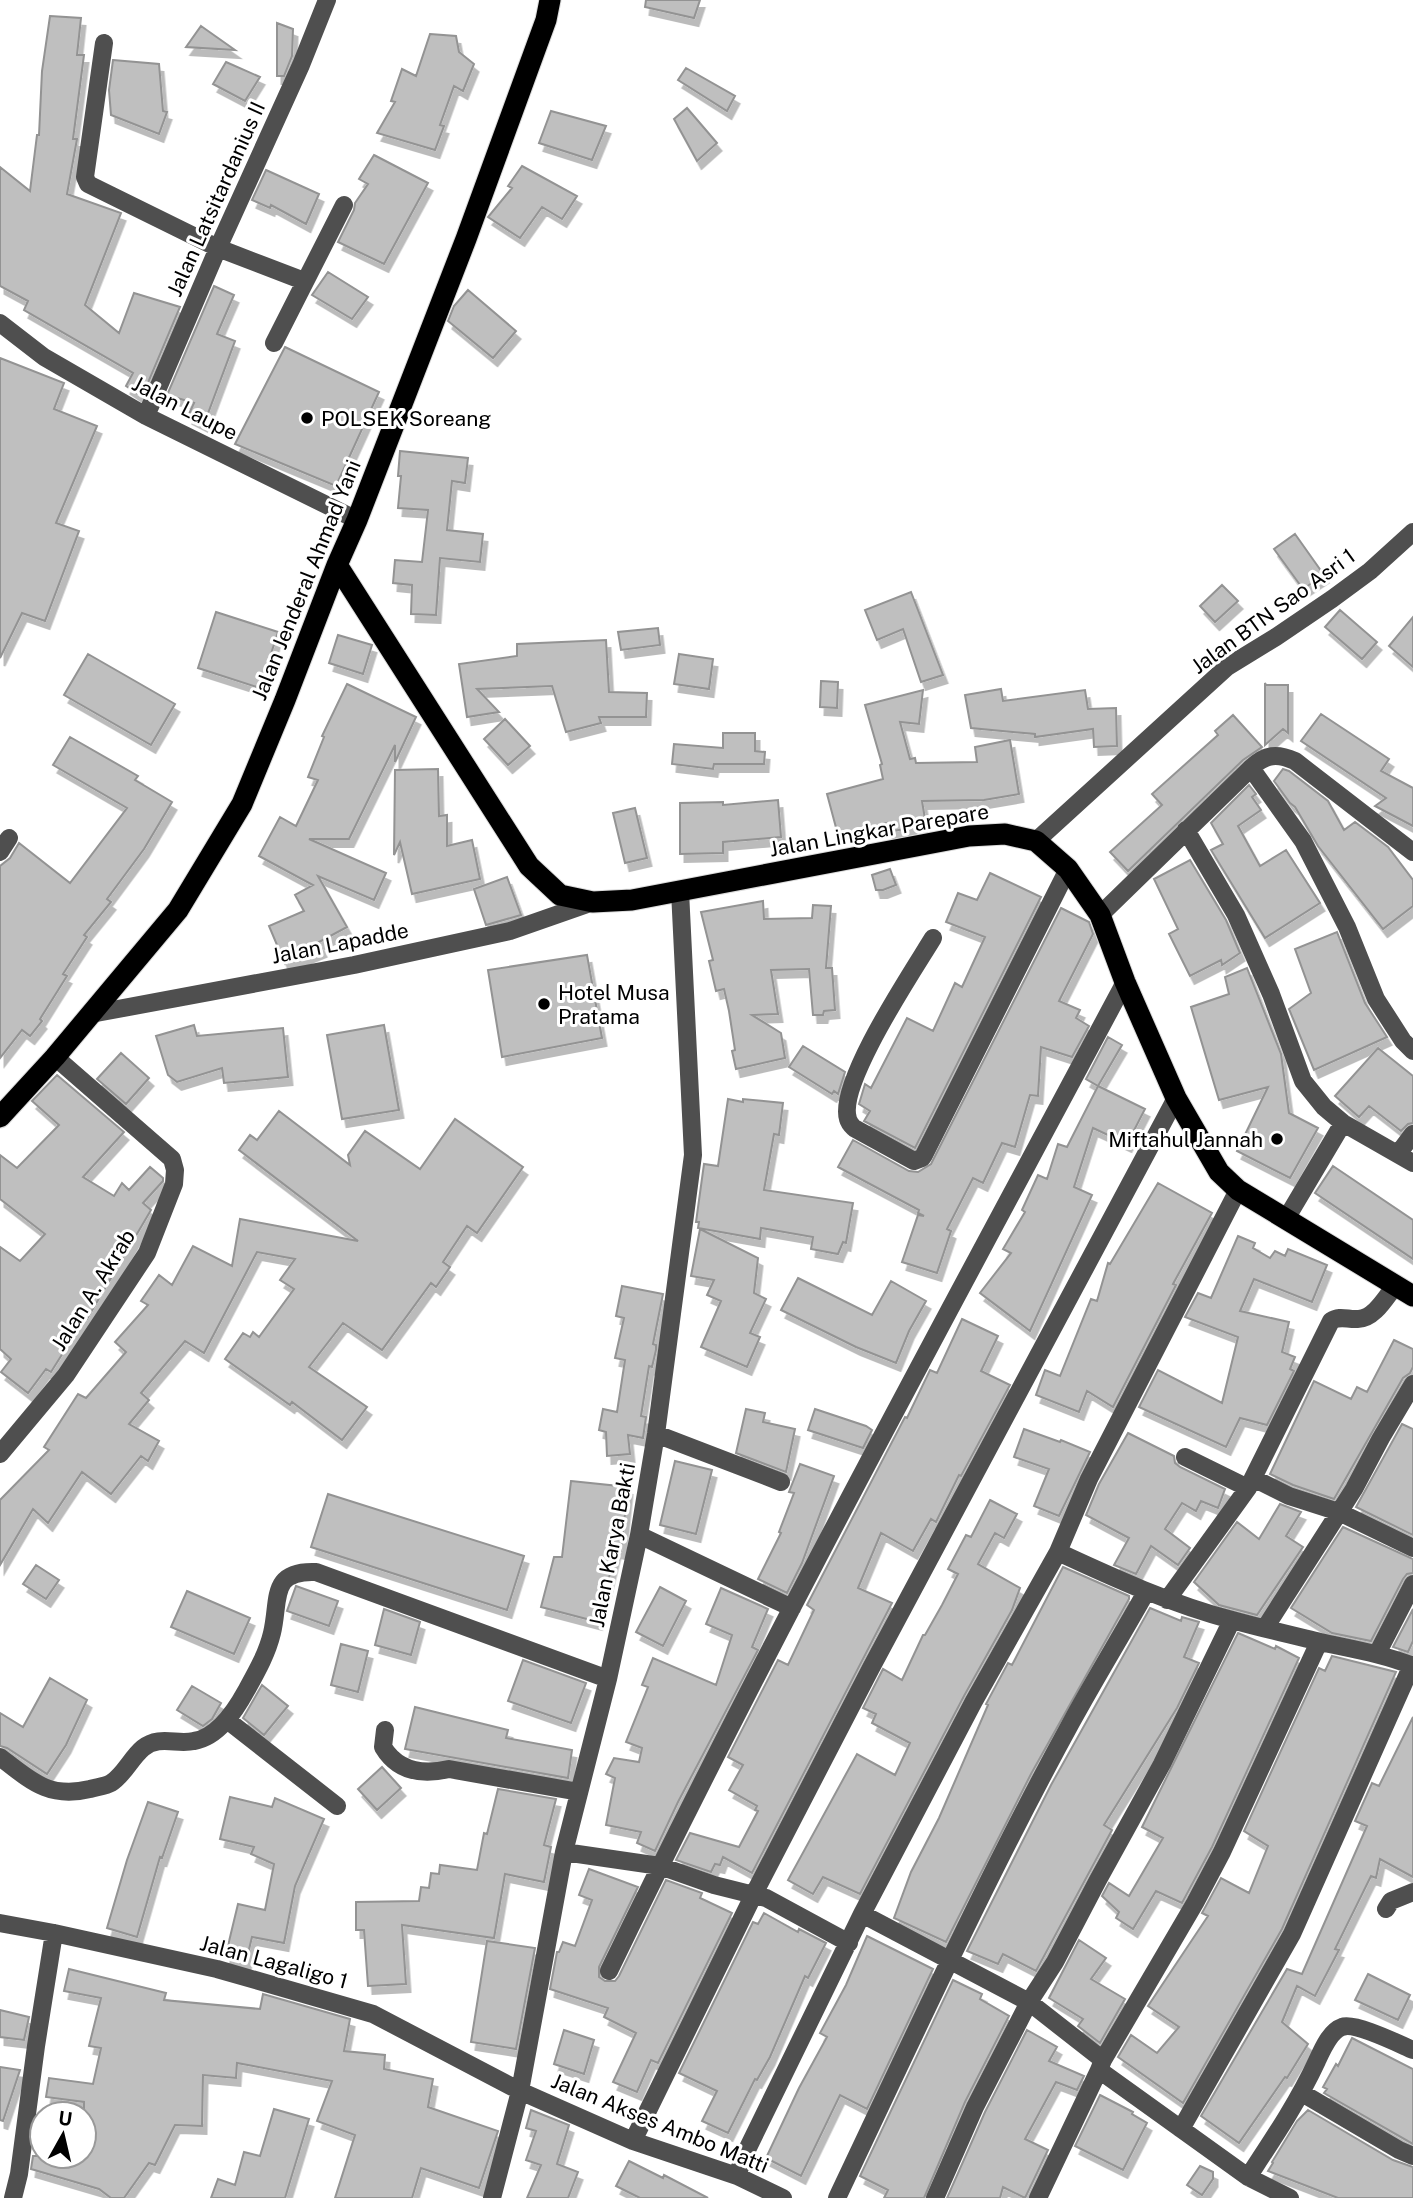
<svg xmlns="http://www.w3.org/2000/svg" width="1413" height="2198" font-family="'Public Sans',sans-serif">
<style>
.building{fill:#bfbfbf;stroke:#939393;stroke-width:2;filter:url(#shadow)}
.lines{fill:none;stroke-linecap:round;stroke-linejoin:round}
.highway-casing{stroke:#dbdbdb;stroke-width:23}
.minor{stroke:#4f4f4f;stroke-width:18}
.highway{stroke:#000;stroke-width:21}
.poi-dot{fill:#000;stroke:#fff;stroke-width:2.5}
.labels{text-anchor:middle;dominant-baseline:central;stroke-width:6;stroke-linejoin:round;paint-order:stroke}
.street-label{font-size:21px;fill:#000;stroke:#fff}
.poi-label{font-size:21px;fill:#000;stroke:#fff;text-anchor:start}
</style>
<defs>
<filter id="shadow"><feDropShadow dx="4.5" dy="8" stdDeviation="0" flood-color="#0004"/></filter>
</defs>
<rect width="100%" height="100%" fill="#fff"/>
<path class="building" d="M646,0H700L694,18L645,7Z
M50,16L81,18L77,55H84L73,139H77L67,194L121,213L85,305L119,333L134,293L180,307L142,397L126,386L133,373L24,310L28,301L0,286V167L30,191L37,135H39L42,71Z
M277,23L293,29L292,56L284,76H277Z
M201,26L235,50L186,47Z
M430,34L456,36L459,52L474,64L463,91L454,86L440,125L444,126L435,150L377,133L395,102L391,101L402,69L416,76Z
M113,60L159,64L163,111L167,112L159,134L111,115L109,90Z
M226,62L260,77L245,101L213,84Z
M686,68L735,96L727,111L678,80Z
M687,108L717,143L697,161L674,119Z
M551,111L606,126L592,160L539,143Z
M374,155L428,183L384,264L338,242L354,210L355,203L368,184L359,179Z
M522,166L577,196L562,219L542,207L520,238L488,217L512,188L508,186Z
M266,170L319,194L306,224L271,205L270,208L252,200Z
M328,272L368,297L352,319L312,295Z
M214,286L234,295L217,334L235,341L204,424L188,416L194,403L167,395Z
M468,290L516,331L493,358L448,321L454,306Z
M285,347L379,392L336,486L235,444Z
M0,358L64,383L54,409L97,426L56,523L79,531L45,621L22,613L0,658Z
M400,451L468,458L465,483L452,481L447,530L483,534L480,562L440,558L436,615L411,614L412,585L393,583L395,560L422,562L428,510L398,508L401,476H398Z
M1295,534L1324,575L1303,589L1274,549Z
M1222,585L1238,601L1215,622L1200,606Z
M911,592L943,675L921,682L903,629L877,640L865,610Z
M1340,610L1377,642L1362,659L1325,627Z
M216,612L278,632L260,688L198,668Z
M1413,617V667L1389,646Z
M658,628L660,645L621,650L618,632Z
M338,635L372,645L363,674L329,663Z
M606,640L609,692L647,693L646,717H599L601,723L566,732L552,686L477,689L499,712L467,717L459,664L517,656V644Z
M88,654L175,704L151,745L64,695Z
M679,654L713,659L709,689L674,684Z
M821,681L838,682L837,708L820,707Z
M1265,683L1266,685H1288V733L1283,729L1265,745Z
M347,684L416,717L395,762V745L349,839H309L386,873L374,900L318,876L347,927L319,942L322,949L285,964L269,926L304,911L295,895L313,885L259,856L280,817L296,826L318,780L308,777L324,737L322,736Z
M1001,689L1003,701L1085,690L1088,709L1116,708L1117,746L1094,747L1093,729L1035,737V734L971,728L965,695Z
M923,690L919,724L900,722L910,759L915,758L916,763L977,762L975,747L1010,740L1019,794L984,800L922,801L926,825L888,832L887,823L838,835L827,794L883,779L880,765L882,764L865,705Z
M1321,714L1389,759L1381,771L1413,788V826L1375,806L1386,798L1301,741Z
M1233,715L1262,747L1243,760L1128,871L1110,852L1162,805L1152,794L1218,735L1215,731Z
M505,719L530,746L508,765L484,739Z
M723,733H755V751L765,752L764,764H714L713,769L672,764L674,744L723,748Z
M70,737L138,776L135,780L172,802L144,849L107,899L111,902L84,935L87,937L63,974L67,976L40,1019L42,1021L30,1036L22,1030L0,1058V866L10,858L19,843L70,883L127,808L53,765Z
M438,769L439,816L447,815V846L472,840L480,879L412,894L400,842L394,855L395,770Z
M1283,769L1289,771L1328,801L1344,830L1355,822L1388,847L1413,880V906L1383,929L1318,846L1295,807L1290,803L1274,781Z
M1249,785L1256,794L1252,797L1261,810L1238,826L1260,866L1286,850L1320,903L1265,938L1211,850L1223,844L1211,823Z
M778,800L781,837L723,842V853L680,854V803L723,802V805Z
M635,808L647,858L625,863L613,813Z
M1190,860L1226,920L1240,953L1222,965L1221,960L1190,976L1169,934L1178,929L1154,879Z
M890,869L896,885L883,890H876L872,875Z
M990,873L1041,897L915,1148L864,1121L870,1111L859,1104L865,1084L871,1088L907,1018L933,1031L955,983L962,987L985,937L946,922L958,893L977,900Z
M507,877L521,915L486,925L474,889Z
M763,901L764,919L812,918L813,905L831,906L826,968H832L835,1010L824,1011L823,1015H813L809,969L771,970L778,1014L752,1015L781,1033L785,1058L736,1069L732,1051L735,1050L729,1011L724,989L716,991L709,961L713,960L701,912Z
M1061,908L1089,922L1093,934L1059,1001L1080,1010L1076,1018L1089,1026L1072,1057L1041,1047L1038,1096L1030,1095L1015,1147L1002,1143L983,1183L973,1178L947,1229L951,1231L937,1273L902,1262L918,1215L924,1216L918,1213L919,1210L838,1167L853,1140L909,1171L918,1172L931,1164Z
M1337,932L1365,1003L1387,1037L1314,1070L1289,1009L1311,993L1295,949Z
M587,955L602,1038L502,1057L488,970Z
M1247,968L1281,1054L1289,1113L1318,1128L1290,1178L1237,1151L1268,1087L1219,1100L1191,1007L1229,994L1225,977Z
M194,1025L197,1036L283,1028L288,1077L224,1083L222,1068L177,1082L168,1075L156,1036Z
M384,1025L399,1110L342,1119L327,1035Z
M1108,1037L1122,1045L1098,1086L1086,1079Z
M803,1046L845,1072L838,1094L834,1091L832,1094L789,1067Z
M1378,1048L1413,1076V1123L1408,1124L1401,1131L1369,1106L1359,1117L1335,1096Z
M121,1053L149,1078L126,1104L97,1079Z
M57,1075L124,1132L83,1177L114,1196L122,1183L129,1190L150,1167L163,1178V1181L143,1203L151,1210L87,1319L85,1318L51,1372L46,1369L28,1393L1,1372L11,1359L0,1349V1247L20,1261L45,1234L0,1199V1155L17,1168L59,1125L32,1101Z
M1098,1086L1145,1109L1127,1144L1093,1128L1074,1187L1092,1195L1030,1331L980,1293L1011,1253L1003,1249L1025,1212L1022,1210L1038,1175L1047,1179L1058,1144L1067,1147Z
M728,1099L743,1102V1099L783,1103L779,1135L774,1134L764,1190L853,1203L846,1243L843,1242L838,1254L811,1249L813,1237L761,1228L760,1239L698,1228L699,1222H696L704,1164L718,1166Z
M279,1111L350,1165L348,1155L365,1131L420,1169L455,1119L523,1167L477,1233L467,1226L443,1262L450,1267L436,1287L431,1283L382,1350L343,1323L309,1367L367,1407L342,1440L292,1402L290,1405L225,1359L243,1333L250,1337L253,1332L259,1337L294,1289L280,1280L295,1259L257,1252L204,1353L185,1341L141,1393L149,1400L129,1424L159,1441L148,1461L141,1456L111,1494L82,1472L48,1523L33,1509L0,1565V1500L49,1450L44,1447L78,1394L86,1398L126,1352L115,1342L148,1305L141,1301L159,1275L172,1285L193,1246L232,1266L240,1219L358,1241L239,1150L250,1135L257,1140Z
M1333,1166L1413,1220V1259L1315,1193Z
M1158,1183L1212,1213L1173,1284L1176,1285L1113,1407L1087,1391L1079,1412L1036,1395L1045,1370L1060,1376L1091,1299L1097,1301L1108,1263L1110,1264Z
M700,1229L758,1258L754,1293L766,1299L750,1333L760,1337L747,1367L701,1347L721,1301L707,1295L714,1280L691,1276Z
M1238,1236L1255,1243L1253,1248L1270,1258L1275,1251L1285,1256L1288,1249L1327,1265L1312,1302L1254,1279L1240,1311L1289,1322L1282,1352L1295,1357L1290,1369L1294,1371L1267,1425L1240,1418L1226,1447L1139,1407L1158,1370L1222,1403L1238,1337L1185,1317L1198,1293L1211,1298Z
M798,1278L872,1315L891,1281L926,1301L909,1331L896,1363L856,1347L781,1310Z
M622,1286L663,1294L653,1344L656,1345V1350L652,1367L649,1366L641,1416L646,1417L643,1438L628,1435L630,1454L607,1456L606,1432L599,1430L603,1409L617,1412L625,1360L615,1358L624,1318L616,1316Z
M962,1319L998,1336L981,1371L1010,1385L961,1476L959,1475L936,1522L931,1519L913,1551L881,1533L858,1588L892,1603L752,1873L723,1857L720,1865L715,1864L711,1872L676,1860L690,1833L739,1847L758,1811L755,1810L757,1806L729,1790L743,1765L728,1757L778,1660L788,1665L814,1610L807,1605L905,1417L907,1418L930,1370L937,1373Z
M1394,1340L1413,1349V1367L1410,1373L1403,1378L1334,1499L1293,1485L1270,1474L1314,1381L1351,1399L1357,1387L1367,1392Z
M746,1409L765,1413L763,1422L795,1429L786,1472L736,1453Z
M815,1409L866,1426L872,1430L863,1448L808,1430Z
M1402,1424L1413,1429V1535L1356,1507Z
M1024,1429L1060,1442L1061,1440L1090,1452L1059,1516L1034,1506L1049,1469L1014,1457Z
M1128,1433L1174,1456L1175,1463L1180,1467L1225,1489L1218,1508L1201,1501L1196,1511L1182,1503L1165,1529L1190,1548L1178,1565L1151,1546L1136,1574L1114,1565L1129,1538L1086,1515L1099,1484Z
M675,1461L712,1470L696,1534L660,1525Z
M800,1464L834,1476L802,1563L787,1593L758,1579L781,1533L779,1532L794,1493L789,1492Z
M571,1481L628,1487L621,1551L616,1550L598,1622L541,1607L554,1557H562Z
M328,1494L524,1556L507,1610L311,1547Z
M990,1500L1017,1514L1004,1538L995,1533L978,1564L1020,1588L1012,1610L964,1696L860,1894L823,1877L813,1894L788,1880L857,1754L895,1775L910,1743L872,1723L876,1714L863,1708L883,1669L902,1680L923,1635H925L942,1605L958,1574L948,1569L966,1535L971,1537Z
M1280,1504L1301,1512L1286,1536L1303,1547L1257,1615L1219,1605L1194,1582L1237,1522L1259,1539Z
M1343,1527L1413,1559V1573L1407,1574L1403,1579L1371,1641L1332,1633L1291,1608Z
M36,1565L59,1580L46,1599L23,1584Z
M1063,1567L1129,1596V1599L1031,1774L946,1942L894,1918L911,1872L939,1818L988,1705L986,1704L1008,1663L1012,1665Z
M296,1586L338,1601L329,1626L287,1611Z
M660,1587L686,1601L663,1646L636,1632Z
M721,1588L768,1609L752,1647L758,1650L678,1802L655,1851L637,1843L641,1832L606,1825L615,1778L606,1774L614,1758L639,1762L642,1748L626,1742L648,1687L642,1685L653,1658L716,1685L732,1635L706,1624Z
M187,1591L250,1618L234,1654L171,1627Z
M1150,1608L1181,1621L1182,1617L1199,1622L1184,1657L1199,1663L1177,1708L1104,1825L1112,1830L1036,1971L1003,1954L998,1964L967,1951L1051,1785Z
M384,1609L420,1622L411,1655L375,1645Z
M1413,1609V1641L1408,1652L1393,1647Z
M1238,1633L1275,1649L1276,1646L1299,1658L1212,1847L1182,1903L1156,1891L1133,1929L1116,1918L1119,1912L1102,1896L1109,1883L1129,1896L1163,1838L1142,1827Z
M341,1644L368,1651L358,1692L331,1685Z
M1332,1656L1396,1672L1282,1929L1183,2103L1118,2057L1131,2035L1157,2053L1179,2027L1148,2006L1208,1916L1202,1913L1221,1878L1249,1893L1268,1846L1244,1831L1319,1668L1325,1671Z
M523,1660L586,1683L571,1723L508,1701Z
M50,1678L87,1700L66,1745L47,1774L7,1748L0,1746V1713L23,1727Z
M262,1685L288,1706L264,1735L243,1718Z
M192,1686L221,1703L212,1719L203,1726L177,1710Z
M415,1707L508,1730L506,1738L572,1750L568,1778L405,1749Z
M1413,1717V1877L1380,1859L1376,1878L1371,1876L1335,1949L1339,1950L1315,1996L1297,1986L1282,2022L1308,2044L1287,2078L1285,2077L1239,2143L1201,2116L1287,1969L1302,1974L1367,1826L1355,1821L1372,1783L1379,1786Z
M382,1767L401,1788L377,1810L358,1789Z
M498,1789L556,1799L544,1845L551,1847L544,1882L505,1874L494,1938L402,1925L406,1984L368,1986L364,1930H356V1902L419,1901L421,1887L429,1888L431,1873L439,1874L440,1865L477,1870L484,1833L487,1834Z
M230,1797L272,1807L275,1798L324,1819L295,1886L284,1943L252,1937L246,1962L225,1958L238,1904L265,1910L274,1864L251,1854L254,1847L220,1839Z
M148,1802L178,1812L162,1858L160,1857L137,1937L107,1928L127,1860Z
M589,1869L638,1887L599,1967V1977L605,1981H615L619,1976L666,1880L702,1893L700,1898L732,1913L658,2063L651,2060L637,2092L613,2082L636,2033L604,2017L608,2008L550,1989L557,1952H559L563,1942L575,1946L592,1900L579,1895Z
M764,1913L798,1932L799,1929L826,1943L808,1978L805,1976L770,2057L757,2080L755,2079L728,2133L702,2121L717,2091L679,2073L753,1922L758,1924Z
M867,1936L933,1969L867,2109L840,2095L801,2176L766,2158L799,2088L827,2037L820,2033L846,1985Z
M1079,1940L1106,1958L1091,1979L1125,1999L1100,2043L1078,2026L1083,2019L1049,1998Z
M487,1941L535,1948L516,2049L471,2042Z
M69,1969L166,1993L164,2000L260,2009L263,1994L350,2019L344,2051L385,2055L384,2069L433,2079L428,2107L498,2131L479,2188L421,2168L412,2198H335L355,2135L317,2121L332,2081L237,2063L236,2078L203,2075L202,2126L175,2125L155,2165L149,2163L124,2198H111L99,2189L31,2169L33,2156H84V2102L46,2097L49,2078L93,2084L101,2048L89,2046L101,1998L64,1991Z
M1368,1974L1410,1995L1398,2020L1355,2000Z
M953,1980L982,1994L980,1999L1009,2016L965,2102L924,2198H884L888,2190L860,2176Z
M0,2010L29,2017L24,2040L0,2037Z
M564,2030L594,2040L584,2074L554,2064Z
M1027,2030L1057,2047L1049,2061L1084,2076L1077,2090L1056,2082L1025,2139L1048,2150L1025,2198L1003,2187L1000,2198H947L985,2112Z
M1352,2038L1413,2069V2144L1324,2093L1327,2089L1323,2087L1336,2064L1338,2066Z
M0,2067L20,2070L3,2121L0,2120Z
M1100,2095L1133,2112L1132,2114L1147,2123L1123,2170L1075,2146Z
M274,2109L309,2119L285,2198H211L218,2179L235,2185L244,2152L260,2156Z
M531,2110L569,2125L557,2164L578,2172L568,2198H527L541,2165L526,2160L536,2131L526,2128Z
M1308,2110L1393,2160L1413,2167V2198H1338L1268,2171L1273,2163L1272,2162L1297,2121Z
M629,2161L663,2178L664,2175L708,2198H640L616,2186Z
M1200,2166L1213,2172V2179L1202,2195L1187,2185Z"/>
<g class="lines">
<defs>
<path id="highway" d="M337,565L529,866L560,895L593,902L632,900L969,836L1005,834L1036,841L1068,869L1100,915L1125,982L1176,1098L1219,1172L1238,1190L1413,1296
M0,1117L55,1057L178,910L242,804L285,700L337,565L357,520L466,239L546,20L550,0"/>
</defs>
<use href="#highway" class="highway-casing"/>
<path class="minor" d="M104,43L85,177L88,184L218,248L304,281
M0,323L44,357L146,416L357,520
M274,343L344,205
M146,416L218,248L301,65L327,0
M1251,768L1303,841L1347,927L1376,999L1403,1041L1413,1051
M1186,830L1236,915L1271,994L1303,1081L1324,1107L1343,1123L1413,1163
M1036,841L1227,667L1276,637L1332,599L1370,571L1413,532
M0,852L9,838
M1100,915L1251,768C1266,754 1277,753 1295,761L1413,852
M933,938C913,971 837,1084 848,1119C849,1123 851,1125 854,1128L914,1161L922,1158L924,1155L1068,869
M91,1014L354,965L510,931L593,902
M1398,1154L1413,1134
M1286,1219L1343,1123
M656,1434L781,1482
M0,1454L66,1375L147,1253L174,1184L175,1170L172,1159L55,1057
M1185,1457L1248,1488
M1253,1478L1289,1496L1339,1512L1413,1548
M639,1535L792,1608
M1058,1552C1114,1578 1171,1604 1232,1620C1261,1628 1291,1635 1320,1642C1352,1649 1383,1654 1413,1666
M1167,1600L1248,1488L1331,1321C1340,1315 1348,1320 1358,1319C1374,1319 1386,1297 1395,1286
M1265,1628L1354,1489L1381,1438L1413,1384
M1377,1654L1413,1584
M227,1720L337,1806
M385,1730L383,1747C398,1772 423,1775 449,1769L579,1792
M0,1757C31,1781 49,1799 90,1789C97,1787 106,1786 111,1783C124,1775 131,1758 143,1748C159,1735 177,1745 194,1741C218,1737 235,1711 246,1691C256,1673 267,1654 272,1633C280,1600 269,1570 316,1572L608,1679
M564,1852L660,1866L714,1885L766,1898L849,1943
M1386,1909L1391,1901L1413,1892
M862,1914L1029,2002L1103,2060
M0,1923L54,1933L217,1969L373,2014L520,2091L633,2141L737,2176L783,2198
M609,1971C771,1636 950,1310 1125,982
M1302,2093L1399,2150L1413,2156
M1181,2129L1292,1934L1412,1665
M633,2141L754,1894L871,1668L1176,1098
M737,2176L744,2156L862,1914L974,1701L1058,1552L1089,1479L1238,1190
M1248,2177C1273,2139 1298,2102 1317,2061C1322,2050 1330,2031 1342,2027C1355,2022 1399,2044 1413,2050
M13,2198L19,2174L36,2046L54,1933
M492,2198L520,2091L564,1852L608,1679L639,1535L656,1434L693,1155L680,891
M837,2198C913,2038 987,1876 1072,1721C1096,1677 1122,1635 1146,1592
M935,2198L975,2107L1029,2002L1055,1962L1098,1880L1162,1764L1232,1620
M1038,2198L1099,2070
M1290,2198L1248,2177L1099,2070L1103,2060L1195,1903L1222,1852L1319,1642"/>
<use href="#highway" class="highway"/>
</g>
<g class="poi-dot">
<circle cx="307" cy="418" r="7"/>
<circle cx="544" cy="1004" r="7"/>
<circle cx="1277" cy="1139" r="7"/>
</g>
<g class="labels">
<g class="street-label">
<text transform="translate(216 199) rotate(-66)">Jalan Latsitardanius II</text>
<text transform="translate(185 408) rotate(27)">Jalan Laupe</text>
<text transform="translate(306 580) rotate(-68)">Jalan Jenderal Ahmad Yani</text>
<text transform="translate(1273 611) rotate(-36)">Jalan BTN Sao Asri 1</text>
<text transform="translate(879 830) rotate(-10)">Jalan Lingkar Parepare</text>
<text transform="translate(340 943) rotate(-11)">Jalan Lapadde</text>
<text transform="translate(93 1290) rotate(-58)">Jalan A. Akrab</text>
<text transform="translate(612 1545) rotate(-79)">Jalan Karya Bakti</text>
<text transform="translate(274 1962) rotate(15)">Jalan Lagaligo 1</text>
<text transform="translate(660 2123) rotate(22)">Jalan Akses Ambo Matti</text>
</g>
<g class="poi-label">
<text x="321" y="418">POLSEK Soreang</text>
<text x="558" y="992">Hotel Musa<tspan x="558" dy="24">Pratama</tspan></text>
<text x="1263" y="1139" text-anchor="end">Miftahul Jannah</text>
</g>
</g>
<g transform="translate(63 2135) rotate(8)"><circle r="33" fill="#ffffff" stroke="#999999" stroke-width="2"/>
<path d="M0-5L12 26L0 18L-12 26Z" fill="#000000"/>
<text y="-10" font-size="19" font-weight="bold" text-anchor="middle" fill="#000000">U</text>
</g>
</svg>
